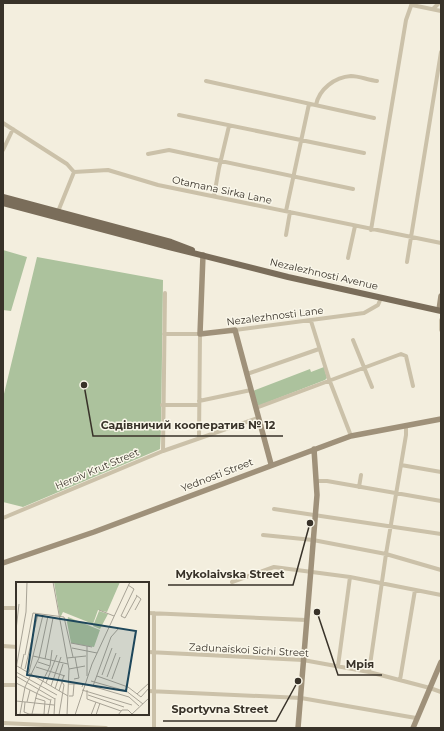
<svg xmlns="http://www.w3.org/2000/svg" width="444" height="731" font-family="Montserrat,sans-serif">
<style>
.green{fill:#acc29d}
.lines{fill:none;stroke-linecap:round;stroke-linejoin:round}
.street{stroke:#cbc1a9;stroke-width:4}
.secondary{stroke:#9f917a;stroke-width:5.5}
.primary{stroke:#7a6d5a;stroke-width:6}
.labels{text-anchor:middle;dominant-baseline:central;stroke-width:3;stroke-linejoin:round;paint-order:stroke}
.street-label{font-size:10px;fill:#383229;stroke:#faf7ea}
.inset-road{fill:none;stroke:#a8a396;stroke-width:1}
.view{fill:#1e475b;fill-opacity:0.15;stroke:#1e475b;stroke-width:2}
.inset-edge{fill:none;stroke:#383229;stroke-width:2}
.leader{fill:none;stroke:#383229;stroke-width:1.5}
.callout-dot{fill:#383229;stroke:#faf7ea;stroke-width:1.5}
.callout-label{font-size:11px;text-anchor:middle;font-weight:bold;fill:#383229;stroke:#faf7ea;stroke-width:3;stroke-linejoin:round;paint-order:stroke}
</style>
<rect width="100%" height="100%" fill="#f3eede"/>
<path class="green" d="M3,250L27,257L11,311L3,310Z
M37,257L163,280L161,430L160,449L158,450L23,507L3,502V398Z
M324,367L327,378L325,380L258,406L253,391L310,369L311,372Z"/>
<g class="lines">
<path class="street" d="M412,5L441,11
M433,9L439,3
M206,81L374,118
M316,105C319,89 335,77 351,76C359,76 368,80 377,81
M179,115L364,153
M3,123L67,164L74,172
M3,150L13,129
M148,154L169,150L353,189
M74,172L108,170L158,185L441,243
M214,196L219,168L229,126
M286,211L309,104
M57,214L74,172
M371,230L406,20L412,3
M286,235L290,212
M348,258L355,226
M407,262L441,52
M441,320V330
M311,321L329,379L351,436
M235,330L364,313L378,305L381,298
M164,334H200L199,438
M353,340L372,387
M247,374L319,349
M199,401L251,390
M162,405H199
M256,408L401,354L406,356L413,386
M163,451L165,293
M401,465L441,472
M317,481H327L441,501
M359,487L361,475
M274,509L441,534
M3,518L163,451L258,418
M263,535L313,540L386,554L441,570
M232,582L274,567L350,577L441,595
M3,608H17
M148,613L306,620
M3,646L17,647
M148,652L303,660L369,672L430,688L441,692
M338,666L350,577
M369,672L386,554L406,435V425
M400,680L415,590
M3,685H17
M148,691L301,698L416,718
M3,723L106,728
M154,728V613"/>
<path class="secondary" d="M203,255L200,334L235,330L271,464
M439,310L441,296
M3,563L94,532L332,443L351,436L441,419
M298,728L317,495L314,449
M413,728L441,662"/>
<path class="primary" d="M3,197L171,242L192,250
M3,203L169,247L288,277L441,311"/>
</g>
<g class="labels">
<g class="street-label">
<text transform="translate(222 190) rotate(12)">Otamana Sirka Lane</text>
<text transform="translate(324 274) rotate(13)">Nezalezhnosti Avenue</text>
<text transform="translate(275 316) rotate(-7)">Nezalezhnosti Lane</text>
<text transform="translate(97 469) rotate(-23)">Heroiv Krut Street</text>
<text transform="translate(217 475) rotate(-21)">Yednosti Street</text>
<text transform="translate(249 650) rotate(3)">Zadunaiskoi Sichi Street</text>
</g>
</g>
<g transform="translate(16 582)">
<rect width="133" height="133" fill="#f3eede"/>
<path d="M38,0H104L91,30L82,28L77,42L47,30L44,36ZM83,29L92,32L84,47L77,44ZM52,35L84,48L78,65L55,61L51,40Z" fill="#acc29d"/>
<path class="inset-road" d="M37,0L53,87L51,133M112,3L118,7L105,34L109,36L121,14M83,28L98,34M119,28L125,17L120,13M0,48L3,22M55,61L76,65M71,64V94M56,66L81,71M9,73L17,31L48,35L57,75M17,74L52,82M51,76L70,74M29,77L37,36M22,80L34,84M1,84L52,114M20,85L49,94M5,86L8,72M0,87L10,30L11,0M9,87L22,32M53,87L69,84M0,90L41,113M13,90L27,33M86,93L96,66M0,94L39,117M81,94L112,105L125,115L133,106M91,95L100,71M58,97L63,96L59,75M96,97L104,75M75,99L110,109M0,101L34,118M30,101L41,73M53,102H67L66,105M69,102L113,115L123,124M35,104L45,75M77,104L95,55L103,46M39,107L47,82M66,108L116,123M71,108V117L105,129M109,108L127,122M43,109L48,93M121,112L133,101M72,113L108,125M53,114H57L58,102M19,116L29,119L28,132M0,119L38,123M9,120L8,130L13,132M11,120L14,108M4,132L9,105L23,76L32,34M13,132L59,133M16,132L21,111L34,84L36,68M32,132L35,117M38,133L39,116M43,133L48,103L46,100M59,133L76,82L114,0M75,133L80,120M80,133L84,121M102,133L106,128H112L116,132M115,133L133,116"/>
<path class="view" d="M20,33L120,49L110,109L11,93Z"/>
<rect width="133" height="133" class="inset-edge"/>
</g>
<path class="leader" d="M84 385L93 436H283M310 523L293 585H168M317 612L338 675H382M298 681L276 721H163"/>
<g class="callout-dot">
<circle cx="84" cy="385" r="4"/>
<circle cx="310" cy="523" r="4"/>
<circle cx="317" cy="612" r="4"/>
<circle cx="298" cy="681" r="4"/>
</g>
<g class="callout-label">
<text x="188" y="429">Садівничий кооператив № 12</text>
<text x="230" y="578">Mykolaivska Street</text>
<text x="360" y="668">Мрія</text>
<text x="220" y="713">Sportyvna Street</text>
</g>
<rect width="444" height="731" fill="none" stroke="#383229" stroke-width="8"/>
</svg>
